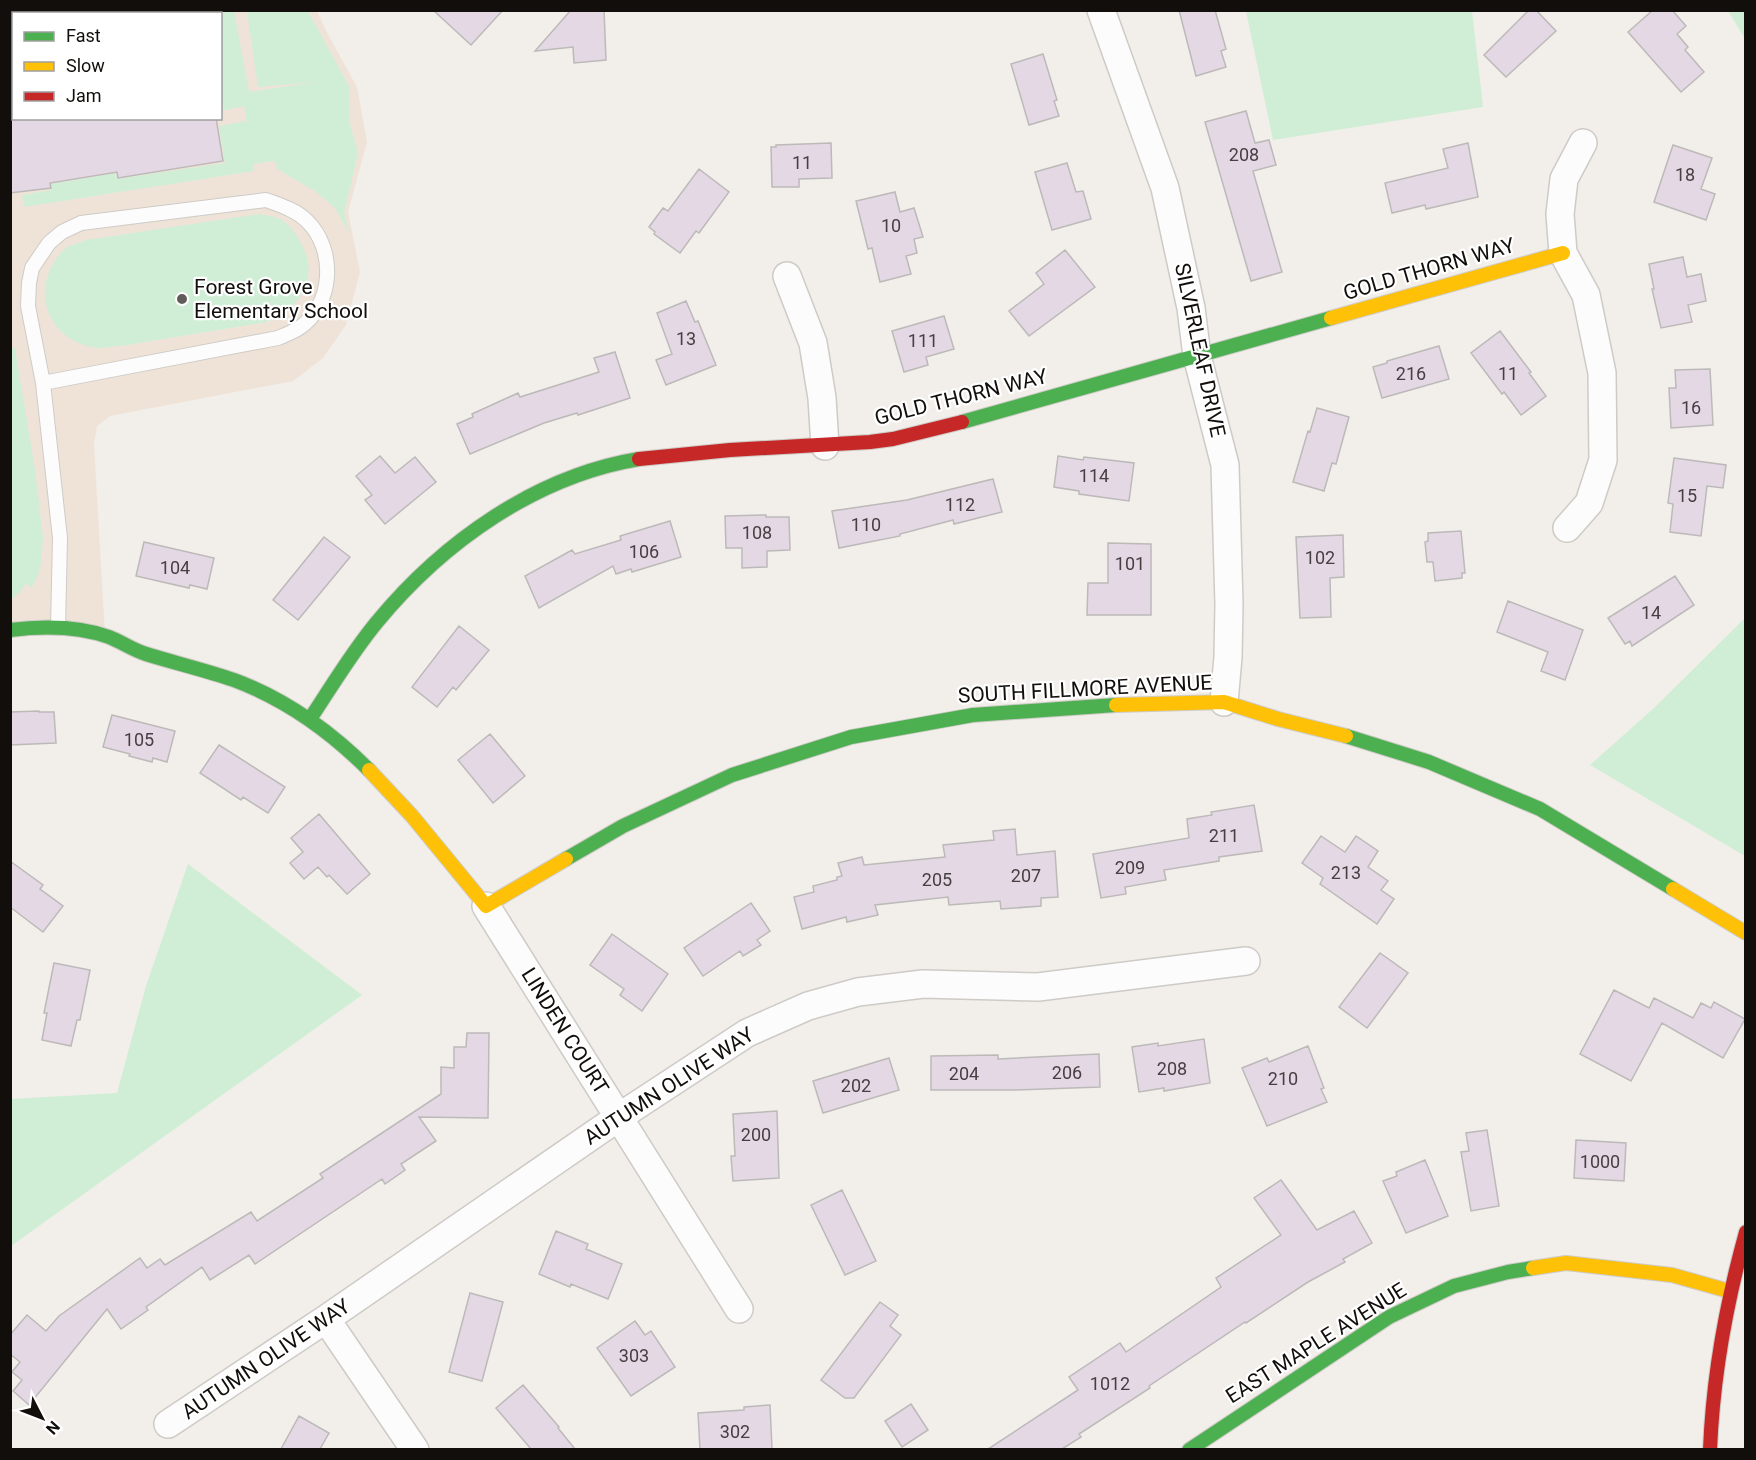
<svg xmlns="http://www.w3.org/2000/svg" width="1756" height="1460" font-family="Roboto,sans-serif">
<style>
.education{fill:#efe3d8;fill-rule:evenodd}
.green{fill:#cfeed5}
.building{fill:#e4d8e5;stroke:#bcb9b9;stroke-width:1.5}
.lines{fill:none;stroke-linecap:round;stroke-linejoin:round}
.lane-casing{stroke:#cecbc7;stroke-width:16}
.street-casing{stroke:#cecbc7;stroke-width:30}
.fast-casing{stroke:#cecbc7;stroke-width:16}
.slow-casing{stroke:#cecbc7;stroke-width:16}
.jam-casing{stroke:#cecbc7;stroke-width:16}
.lane{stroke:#fdfcfc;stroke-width:14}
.street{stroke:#fdfcfc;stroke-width:27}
.fast{stroke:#4caf50;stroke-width:14}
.slow{stroke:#ffc107;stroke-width:14}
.jam{stroke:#c62828;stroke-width:14}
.poi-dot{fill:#605c59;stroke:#fff;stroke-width:2}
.labels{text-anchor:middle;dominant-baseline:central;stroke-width:4.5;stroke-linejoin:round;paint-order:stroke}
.number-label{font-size:18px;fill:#464042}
.street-label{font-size:21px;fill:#110e0b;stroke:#fff}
.poi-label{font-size:21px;fill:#110e0b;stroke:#fff;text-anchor:start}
</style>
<rect width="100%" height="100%" fill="#f2eee9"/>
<path class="education" d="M10,11H317L326,31L357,87L367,142L348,212L360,272L346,325L323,358L293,381L110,416L97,426L94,445L105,635L11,630ZM14,14H220V118H14Z"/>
<path class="green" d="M181,10L234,11L249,92L315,82L258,87L247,11H308L350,88V125L358,153L344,213L350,234L335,208L315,191L277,169L275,161L253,164L254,171L24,207L22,195L52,190V184L116,173L117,179L225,163L219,126L245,121L247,124L244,106L221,111L220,14L163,13Z
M1246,11H1472L1483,107L1273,140Z
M1728,11H1745V39Z
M260,214C267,216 276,216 282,220C291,226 297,235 302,245C320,278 299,309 267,322L121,346C114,346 105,348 98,348C58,344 35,308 49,272C53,263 60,251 69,246C74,244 81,242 86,240Z
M15,348L35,470L43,537L41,562L38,575L32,588L26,583L21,591L11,600L10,349Z
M1745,612V856L1590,765L1654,708L1744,619Z
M188,864L362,995L11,1246V1099L117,1093L146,986Z"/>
<path class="building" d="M433,10H503L471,45Z
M571,10H604L606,60L574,63L573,47L535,51Z
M1179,10H1215L1226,49L1221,51L1226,67L1196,76Z
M1529,10H1536L1556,31L1506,77L1484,55Z
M1653,10H1672L1686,26L1677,34L1688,47L1685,50L1704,72L1681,92L1628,32Z
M1043,54L1057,100L1054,101L1059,116L1029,125L1011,64Z
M1246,111L1255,143L1269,140L1276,165L1253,171L1282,272L1251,281L1205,122Z
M10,118H216L223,161L118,178L117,172L50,183L51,188L10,193Z
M831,143L832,178L799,179V187H772L771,147H776V145Z
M1468,143L1478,197L1426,209L1425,205L1392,213L1385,183L1448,168L1443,149Z
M1673,145L1712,158L1701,189L1715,194L1706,220L1654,202Z
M1067,163L1076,192L1083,191L1091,219L1052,230L1035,172Z
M699,169L729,192L699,233L696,231L680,253L654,234L655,232L649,227L663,208L668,211Z
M895,192L900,212L914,208L923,237L914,239L917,253L906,256L911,274L880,282L872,248L868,249L856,201Z
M1065,250L1095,287L1029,336L1009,311L1044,284L1036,273Z
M1683,257L1687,277L1701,274L1706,301L1688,305L1692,322L1661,328L1652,289H1654L1649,264Z
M686,301L695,322L698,321L716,365L666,385L656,360L672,354L657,313Z
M944,316L954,349L926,357L928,365L904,372L892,331Z
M1500,331L1531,372L1529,373L1546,396L1521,415L1504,392L1502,394L1471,353Z
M1439,346L1449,379L1382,398L1373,367L1387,363V361Z
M615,352L630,398L578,415L577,413L544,423L470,454L457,424L473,417L472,414L518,393L520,397L599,372L594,358Z
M1710,369L1713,425L1671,428L1669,388H1676L1675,370Z
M1317,408L1349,417L1336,464L1332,463L1324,491L1293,482L1308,431L1310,432Z
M380,456L395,473L415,457L436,482L385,524L365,500L372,495L356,476Z
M1058,456L1083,460L1084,457L1134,463L1129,501L1079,494V491L1054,487Z
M1674,458L1726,465L1723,488L1707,486L1701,536L1670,532L1673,504L1668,503Z
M993,479L1002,512L954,524L953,520L900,534V536L839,548L832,511L907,500Z
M766,515V517H789L790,550L767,551V567L742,568V548H726L725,516Z
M670,521L681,557L632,572L631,569L616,574L613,566L539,608L525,576L572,550L575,554L621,540L620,536Z
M1461,531L1465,573H1462V578L1435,581L1433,562H1427L1425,542L1428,541V533Z
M1343,535L1344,577L1330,578L1331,617L1300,618L1296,537Z
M324,537L350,557L298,620L273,600Z
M144,542L214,558L207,589L190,585L189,588L136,576Z
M1108,543L1151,544V615H1087L1088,583H1108Z
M1675,576L1694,605L1632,646L1630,641L1625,644L1608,618Z
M1508,601L1583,630L1565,680L1541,671L1548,652L1497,632Z
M459,626L489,650L456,690L453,687L437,707L412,687Z
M39,711V712H54L56,743L10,745V712Z
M112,715L175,731L167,762L153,758L152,762L129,756L130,754L103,747Z
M490,734L525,776L493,803L458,760Z
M219,745L285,787L268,813L243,797L241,800L200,773Z
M1254,805L1262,851L1219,857V861L1164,870L1166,880L1125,887L1126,894L1101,898L1093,854L1189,838L1187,819L1212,815L1211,812Z
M319,814L370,874L347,894L329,875L327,877L318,867L304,879L290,863L303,852L291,838Z
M1015,829L1017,855L1055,851L1058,897L1041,898V906L1001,909L1000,901L949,905L948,897L875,905L878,915L847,922L846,917L802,929L794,897L814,892L813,886L837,880V877L842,876L838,863L862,857L864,865L945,857L943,845L994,840L993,831Z
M1321,836L1345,852L1356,836L1378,851L1368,867L1388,881L1381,890L1394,899L1377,924L1320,884L1323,878L1302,863Z
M10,861L43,885L40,889L63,906L43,932L10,907Z
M751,903L770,931L757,940L761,945L743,956L740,951L703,976L684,948Z
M612,934L668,974L642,1011L620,995L624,989L590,965Z
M1380,953L1408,973L1367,1028L1339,1007Z
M54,963L90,970L80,1020H77L71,1046L42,1040L47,1013H44Z
M1614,990L1649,1008L1654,998L1693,1018L1701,1003L1711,1008L1714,1002L1745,1019L1723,1058L1662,1023L1631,1081L1580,1054Z
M467,1033H489L488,1118L419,1117L436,1141L401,1164L405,1170L385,1184L382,1179L255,1264L249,1255L210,1280L202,1267L146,1307L148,1310L121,1329L107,1309L29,1405L13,1391L22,1380L12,1372L20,1362L10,1354V1335L27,1315L46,1331L59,1316L140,1258L147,1268L160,1259L165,1265L251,1212L257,1221L323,1178L320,1174L441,1094V1067L454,1068V1047H466Z
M1204,1039L1210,1083L1164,1091V1088L1139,1092L1132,1047L1158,1043V1046Z
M1308,1046L1324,1088L1321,1089L1327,1102L1267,1126L1242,1068L1267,1058L1269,1062Z
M1099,1054L1100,1087L1014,1090H931V1056L998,1055V1059Z
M889,1058L899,1090L823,1113L813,1081Z
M777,1111L779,1178L733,1181L731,1156H735L733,1114Z
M1487,1130L1499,1206L1471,1211L1461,1152L1469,1151L1466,1133Z
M1576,1140L1626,1143L1624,1181L1574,1178Z
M1425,1160L1448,1216L1406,1233L1383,1181L1397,1176L1396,1172Z
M1281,1180L1317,1230L1354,1211L1372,1243L1343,1259L1345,1262L1308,1282L1246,1323L1245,1322L1149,1386L1150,1388L1079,1434L1081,1437L1062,1449H988L1078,1390L1069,1377L1120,1343L1126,1352L1221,1287L1216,1278L1281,1235L1254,1198Z
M842,1190L876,1261L845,1275L811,1205Z
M556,1231L588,1244L586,1249L622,1264L608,1299L571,1284L570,1287L539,1274Z
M470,1293L503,1302L482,1381L449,1372Z
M880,1302L898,1315L890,1326L901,1335L854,1398H845L821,1380Z
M635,1321L645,1335L651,1331L675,1367L631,1396L597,1348Z
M523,1385L559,1427L558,1428L575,1449H531L496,1408Z
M911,1404L928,1430L902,1447L885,1421Z
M770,1405L772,1449H700L698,1413L744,1410V1407Z
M299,1416L329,1433L320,1449H281Z"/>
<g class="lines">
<defs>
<path id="lane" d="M43,383L278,338C285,335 293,332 299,328C334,305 336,249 307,221C296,210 280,205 266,200L81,223L62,232L49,243L32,268L29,283L28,306L43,383L60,538L58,628"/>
<path id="street" d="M1101,10L1165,188L1191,308L1197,356L1225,465L1229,604L1228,657L1224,702
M787,276L813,343L822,398L825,446
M1567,528L1589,503L1603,460L1602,373L1586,295L1563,253L1560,214L1564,179L1583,143
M486,906L739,1309
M326,1319L415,1450
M168,1424L326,1319L619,1117L747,1033L808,1006L858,992L923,984L1038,987L1246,961"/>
<path id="fast" d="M962,422L1331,318
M10,630C42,626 78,626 109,637C122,642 133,650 146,654C175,663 205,670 234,680C285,699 331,732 369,770
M310,719C332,686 352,652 377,622C443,542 536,476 639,459
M1346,736L1429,762L1540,809L1673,889
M566,859L623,826L732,775L851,737L973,715L1116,705
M1189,1450L1389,1317L1454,1286L1508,1272L1533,1268"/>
<path id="slow" d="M1331,318L1563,253
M1116,705L1224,702L1278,719L1346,736
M369,770L412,816L486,906L566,859
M1673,889L1746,933
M1533,1268L1566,1263L1672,1275L1729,1291"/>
<path id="jam" d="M639,459L730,450L870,442L893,439L962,422
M1710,1450C1713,1375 1726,1304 1746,1232"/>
</defs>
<use href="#lane" class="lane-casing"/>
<use href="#street" class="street-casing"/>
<use href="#fast" class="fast-casing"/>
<use href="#slow" class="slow-casing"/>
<use href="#jam" class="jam-casing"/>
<use href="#lane" class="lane"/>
<use href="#street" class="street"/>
<use href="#fast" class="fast"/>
<use href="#slow" class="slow"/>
<use href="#jam" class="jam"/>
</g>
<circle class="poi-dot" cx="182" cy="299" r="6"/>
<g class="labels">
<g class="number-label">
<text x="1244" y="154">208</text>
<text x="802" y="162">11</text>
<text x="1685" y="174">18</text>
<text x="891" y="225">10</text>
<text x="686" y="338">13</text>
<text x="923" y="340">111</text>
<text x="1411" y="373">216</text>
<text x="1508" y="373">11</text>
<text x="1691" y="407">16</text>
<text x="1094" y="475">114</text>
<text x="1687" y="495">15</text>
<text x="960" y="504">112</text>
<text x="866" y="524">110</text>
<text x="757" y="532">108</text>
<text x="644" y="551">106</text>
<text x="1320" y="557">102</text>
<text x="1130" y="563">101</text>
<text x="175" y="567">104</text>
<text x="1651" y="612">14</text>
<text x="139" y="739">105</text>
<text x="1224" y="835">211</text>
<text x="1130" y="867">209</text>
<text x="1346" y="872">213</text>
<text x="1026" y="875">207</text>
<text x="937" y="879">205</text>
<text x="1172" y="1068">208</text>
<text x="1067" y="1072">206</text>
<text x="964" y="1073">204</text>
<text x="1283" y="1078">210</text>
<text x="856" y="1085">202</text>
<text x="756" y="1134">200</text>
<text x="1600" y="1161">1000</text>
<text x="634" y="1355">303</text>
<text x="1110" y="1383">1012</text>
<text x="735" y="1431">302</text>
</g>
<g class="street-label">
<text transform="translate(1429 269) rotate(-16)">GOLD THORN WAY</text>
<text transform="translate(1200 350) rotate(78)">SILVERLEAF DRIVE</text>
<text transform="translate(961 397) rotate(-14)">GOLD THORN WAY</text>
<text transform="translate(1085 689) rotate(-3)">SOUTH FILLMORE AVENUE</text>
<text transform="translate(565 1031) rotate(58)">LINDEN COURT</text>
<text transform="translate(669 1086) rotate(-33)">AUTUMN OLIVE WAY</text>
<text transform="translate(1316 1343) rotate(-32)">EAST MAPLE AVENUE</text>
<text transform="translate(266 1359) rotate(-34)">AUTUMN OLIVE WAY</text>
</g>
<g class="poi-label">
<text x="194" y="287">Forest Grove<tspan x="194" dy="24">Elementary School</tspan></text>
</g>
</g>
<rect width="1756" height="1460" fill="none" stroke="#110e0b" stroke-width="24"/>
<rect x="12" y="12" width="210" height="108" fill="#ffffff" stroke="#a09f9d" stroke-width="1.5"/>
<rect x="24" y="32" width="30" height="9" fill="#4caf50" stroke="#a09f9d" stroke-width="1.5"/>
<text x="66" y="42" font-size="18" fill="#110e0b">Fast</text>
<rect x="24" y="62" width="30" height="9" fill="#ffc107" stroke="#a09f9d" stroke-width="1.5"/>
<text x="66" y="72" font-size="18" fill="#110e0b">Slow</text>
<rect x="24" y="92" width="30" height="9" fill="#c62828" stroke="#a09f9d" stroke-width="1.5"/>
<text x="66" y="102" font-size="18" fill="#110e0b">Jam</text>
<g transform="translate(42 1418) rotate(132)" stroke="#ffffff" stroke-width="4.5" paint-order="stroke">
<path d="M0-4.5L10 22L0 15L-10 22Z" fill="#110e0b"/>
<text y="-9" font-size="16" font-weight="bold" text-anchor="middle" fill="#110e0b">N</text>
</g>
</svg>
